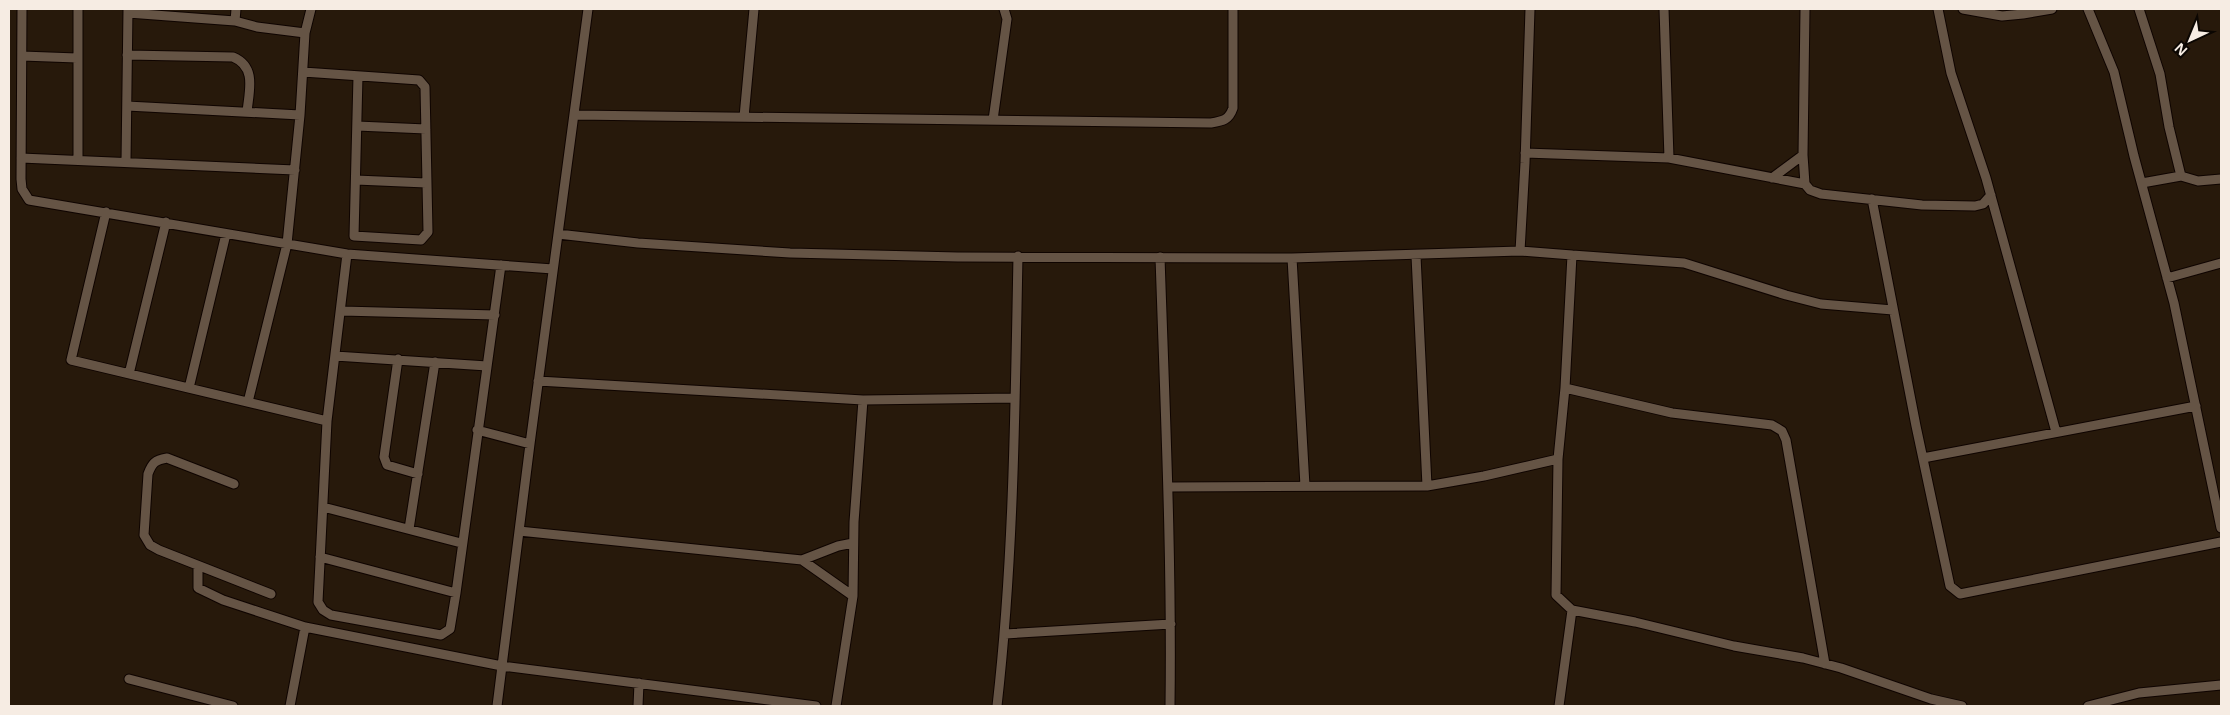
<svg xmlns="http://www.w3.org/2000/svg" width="2230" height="715" font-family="'Open Sans',sans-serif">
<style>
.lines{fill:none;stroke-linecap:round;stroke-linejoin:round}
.minor-casing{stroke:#0f0400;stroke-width:11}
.minor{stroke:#655445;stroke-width:9}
</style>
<rect width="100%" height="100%" fill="#27190b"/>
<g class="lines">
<defs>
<path id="minor" d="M22,9L21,179L22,189L29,200L347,254L553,269
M1664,9L1669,158
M1805,9L1803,155L1805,184L1810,190L1821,194L1922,205L1975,206L1983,204L1991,195
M1938,9L1951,73L1986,178L2056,432
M1963,9L2002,16L2023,14L2052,9
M2088,9L2114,72L2134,156L2174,303L2221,528
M2139,9L2160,74L2169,127L2181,176L2198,181L2221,179
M128,13L235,21L257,27L305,33
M235,21L236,9
M127,55L233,57C257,67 249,91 247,112
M22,56L77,58
M303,72L419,80L425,87L428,232L421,240L354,236L358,76
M127,106L300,115
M575,115L1211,123C1223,121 1229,120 1233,108V9
M744,117L754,9
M993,120L1007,19L1004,9
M357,126L426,129
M1525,153L1669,158L1805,184
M21,158L295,170
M78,159V9
M126,161L128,9
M1772,178L1803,155
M356,180L426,183
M2142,183L2181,176
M1872,199L1916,426L1950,586L1960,594L2221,542
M106,212L71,360L327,421
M558,234L638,243L790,253L958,257L1292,258L1520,251L1572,255L1565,388L1558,459L1556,595L1572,610L1559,706
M1520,251L1525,163L1530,9
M347,254L327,421L318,602L323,610L331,615L441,635L450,629L456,593L501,265
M1572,255L1684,263L1786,295L1821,304L1893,310
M1416,256L1427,486
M1160,257C1165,407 1172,557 1170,706
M1292,258L1305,486
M2167,278L2221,263
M342,311L495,315
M335,356L487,366
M398,359L384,457L387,465L418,474
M129,374L166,222
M538,381L863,400L1015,398
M189,388L226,234
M1565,388L1672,413L1772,425L1782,431L1786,440L1825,664
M248,402L287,244L300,115L305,33L311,9
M477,430L530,444
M1923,458L2196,406
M234,484L167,458C155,460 152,463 148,474L144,535L150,545L159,550L271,594
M1168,487L1427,486L1484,476L1558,459
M323,507L461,543
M409,529L435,362
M519,531L802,560L838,546L853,543
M320,557L456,593
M802,560L853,596
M198,566V588L223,600L305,627L502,666L530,444L588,9
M1572,610L1635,622L1734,646L1803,658L1841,668L1931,699L1962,706
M1005,634L1171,624
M129,679L233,706
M290,706L305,627
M497,706L502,666L816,706
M638,706L639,683
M836,706L853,596L854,522L863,400
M997,706C1014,557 1015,406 1018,256
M2088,706L2139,693L2221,685"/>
</defs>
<use href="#minor" class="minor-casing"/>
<use href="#minor" class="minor"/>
</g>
<rect width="2230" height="715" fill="none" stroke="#f6ece3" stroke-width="20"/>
<g transform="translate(2190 40) rotate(224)" stroke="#0b0602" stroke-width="4" paint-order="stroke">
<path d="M0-4L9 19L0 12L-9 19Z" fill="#f6ece3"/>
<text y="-8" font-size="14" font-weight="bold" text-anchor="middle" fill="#f6ece3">N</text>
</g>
</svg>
